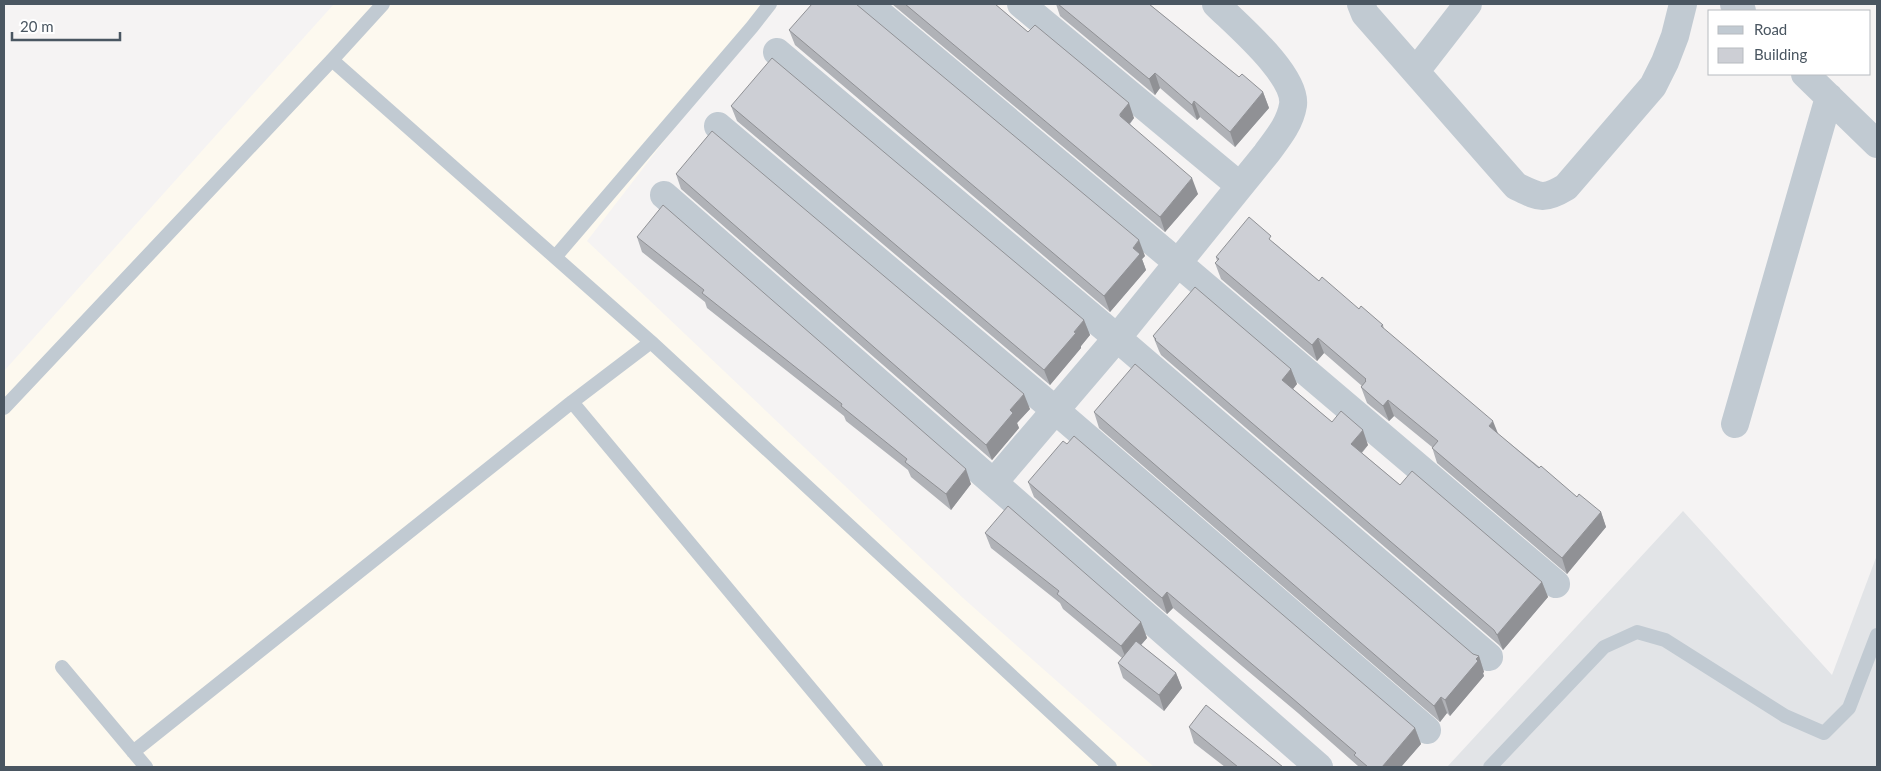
<svg xmlns="http://www.w3.org/2000/svg" width="1881" height="771" font-family="Lato,sans-serif">
<style>
.commercial{fill:#fdf9ef}
.airport{fill:#e2e4e7}
.lines{fill:none;stroke-linecap:round;stroke-linejoin:round}
.lane{stroke:#c1cad2;stroke-width:14}
.street{stroke:#c1cad2;stroke-width:28}
.wall{fill:#b0b2b7}
.shaded-wall{fill:#909195}
.building{fill:#cdcfd5;stroke:#909195}
</style>
<rect width="100%" height="100%" fill="#f5f3f3"/>
<path class="commercial" d="M334,4H766L752,27L587,241L963,598L1154,767H4V371Z"/>
<path class="airport" d="M1683,511L1832,675L1877,555V767H1447Z"/>
<g class="lines">
<path class="lane" d="M332,60L651,342L1110,767
M556,256L752,27L770,4
M572,402L876,767
M4,408L332,60L383,4
M62,667L146,767
M133,752L572,402L651,342
M1490,767L1604,647L1637,632L1665,640L1785,716L1824,733L1849,708L1877,635"/>
<path class="street" d="M868,4L1178,263L1556,584
M1021,4L1240,186
M1361,4L1365,14L1516,186C1539,197 1543,201 1566,187L1653,86L1665,62L1675,36L1683,4
M1734,4L1742,11
M777,52L1117,338L1489,657
M1416,71L1468,4
M1805,74L1877,144
M718,126L1055,410L1427,730
M664,195L1319,767
M1735,424L1829,97
M994,482L1117,338L1266,154C1277,139 1290,124 1293,105C1297,75 1236,24 1216,4"/>
</g>
<path class="wall" d="M892,4H995L1028,32L1134,118L1130,124L1198,194L1165,232Z
M1056,4H1149L1239,77L1263,92L1269,108L1235,147L1200,117L1197,120L1160,88L1155,95L1060,16Z
M789,30L1145,256L1142,259L1146,270L1110,312L795,45Z
M731,106L1084,320L1090,335L1081,346V348L1050,385L737,121Z
M676,174L1030,409L1017,423L1019,428L992,460L681,189Z
M637,237L971,484L951,510L911,477L908,470L846,421L844,416L707,308L705,302L642,252Z
M1273,242L1319,281L1359,309L1383,325L1384,329L1498,434L1577,497L1601,512L1606,527L1567,574L1437,463L1432,447L1394,416L1389,421L1367,403L1361,387L1362,386L1324,353L1317,361L1221,279L1215,263L1217,261L1216,257Z
M1153,336L1291,369L1297,384L1293,389L1332,422L1368,445L1362,453L1400,485L1542,582L1548,597L1503,650L1499,645L1161,355L1159,351Z
M1094,412L1473,654L1479,656L1484,672L1483,673L1484,676L1450,716L1447,713L1440,722L1099,428Z
M1028,482L1415,728L1421,744L1401,767H1359L1358,766L1298,713L1173,608L1167,614L1034,497Z
M985,533L1141,622L1147,638L1141,645L1176,673L1182,688L1164,711L1123,678L1118,663L1122,658L1063,609L1060,603L991,548Z
M1189,727L1283,767H1225L1194,743Z"/>
<path class="shaded-wall" d="M1155,73L1160,88L1155,95L1149,79Z
M1263,92L1269,108L1235,147L1230,132Z
M1194,101L1200,117L1197,120L1192,105Z
M1129,103L1134,118L1125,129L1120,114Z
M1192,178L1198,194L1165,232L1160,217Z
M1139,240L1145,256L1142,259L1146,270L1110,312L1104,296L1133,248Z
M1084,320L1090,335L1081,346V348L1050,385L1044,370Z
M1318,338L1324,353L1317,361L1312,345Z
M1291,369L1297,384L1288,395L1282,380Z
M1024,394L1030,409L1017,423L1019,428L992,460L986,445L1010,410Z
M1388,400L1394,416L1389,421L1383,406Z
M1493,421L1499,436L1489,426Z
M1363,430L1368,445L1356,459L1351,444Z
M966,469L971,484L951,510L946,494Z
M1601,512L1606,527L1567,574L1562,558Z
M1542,582L1548,597L1503,650L1497,635Z
M1167,592L1173,608L1167,614L1162,598Z
M1141,622L1147,638L1127,661L1121,646Z
M1479,656L1484,672L1483,673L1484,676L1450,716L1445,700Z
M1176,673L1182,688L1164,711L1159,695Z
M1441,697L1447,713L1440,722L1434,706Z
M1415,728L1421,744L1401,767H1382Z"/>
<path class="building" d="M812,4H856L1139,240L1133,248L1140,254L1104,296L789,30Z
M905,4H995L1028,32L1035,25L1129,103L1120,114V116L1192,178L1160,217Z
M1058,4H1149L1239,77L1242,74L1263,92L1230,132L1194,101L1192,105L1155,73L1149,79Z
M772,58L1084,320L1074,332L1076,333L1044,370L731,106Z
M712,131L1024,394L1010,410L1013,413L986,445L676,174Z
M663,205L966,469L946,494L905,462L907,459L841,406L842,404L702,293L704,290L637,237Z
M1249,217L1271,236L1269,239L1319,281L1322,277L1359,309L1361,306L1383,325L1381,326L1493,421L1489,426L1539,468L1541,466L1577,497L1579,494L1601,512L1562,558L1432,448L1438,441L1388,400L1383,406L1361,387L1366,381L1365,380L1366,379L1318,338L1312,345L1215,263L1219,259L1216,257Z
M1195,287L1291,369L1282,380L1332,422L1341,411L1363,430L1351,444L1400,485L1412,471L1542,582L1497,635L1494,630L1155,340L1156,339L1153,336Z
M1135,364L1473,654L1479,656L1476,659L1478,661L1445,700L1441,697L1434,706L1094,412Z
M1074,436L1415,728L1382,767H1368L1354,755L1356,753L1292,698L1167,592L1162,598L1028,482L1063,441L1067,444Z
M1008,506L1141,622L1121,646L1057,594L1059,591L985,533Z
M1136,641L1176,673L1159,695L1118,663Z
M1206,705L1283,767H1238L1189,727Z"/>
<rect width="1881" height="771" fill="none" stroke="#4a5661" stroke-width="10"/>
<rect x="1708" y="10" width="162" height="65" fill="#ffffff" stroke="#b7bbc0"/>
<rect x="1718" y="26" width="25" height="8" fill="#c1cad2" stroke="#b7bbc0"/>
<text x="1754" y="35" font-size="15" fill="#4a5661">Road</text>
<rect x="1718" y="48" width="25" height="15" fill="#cdcfd5" stroke="#b7bbc0"/>
<text x="1754" y="60" font-size="15" fill="#4a5661">Building</text>
<path d="M12 32v8h108v-8" fill="none" stroke="#4a5661" stroke-width="2.5"/>
<text x="20" y="32" font-size="15" fill="#4a5661" stroke="#ffffff" stroke-width="4" paint-order="stroke">20 m</text>
</svg>
